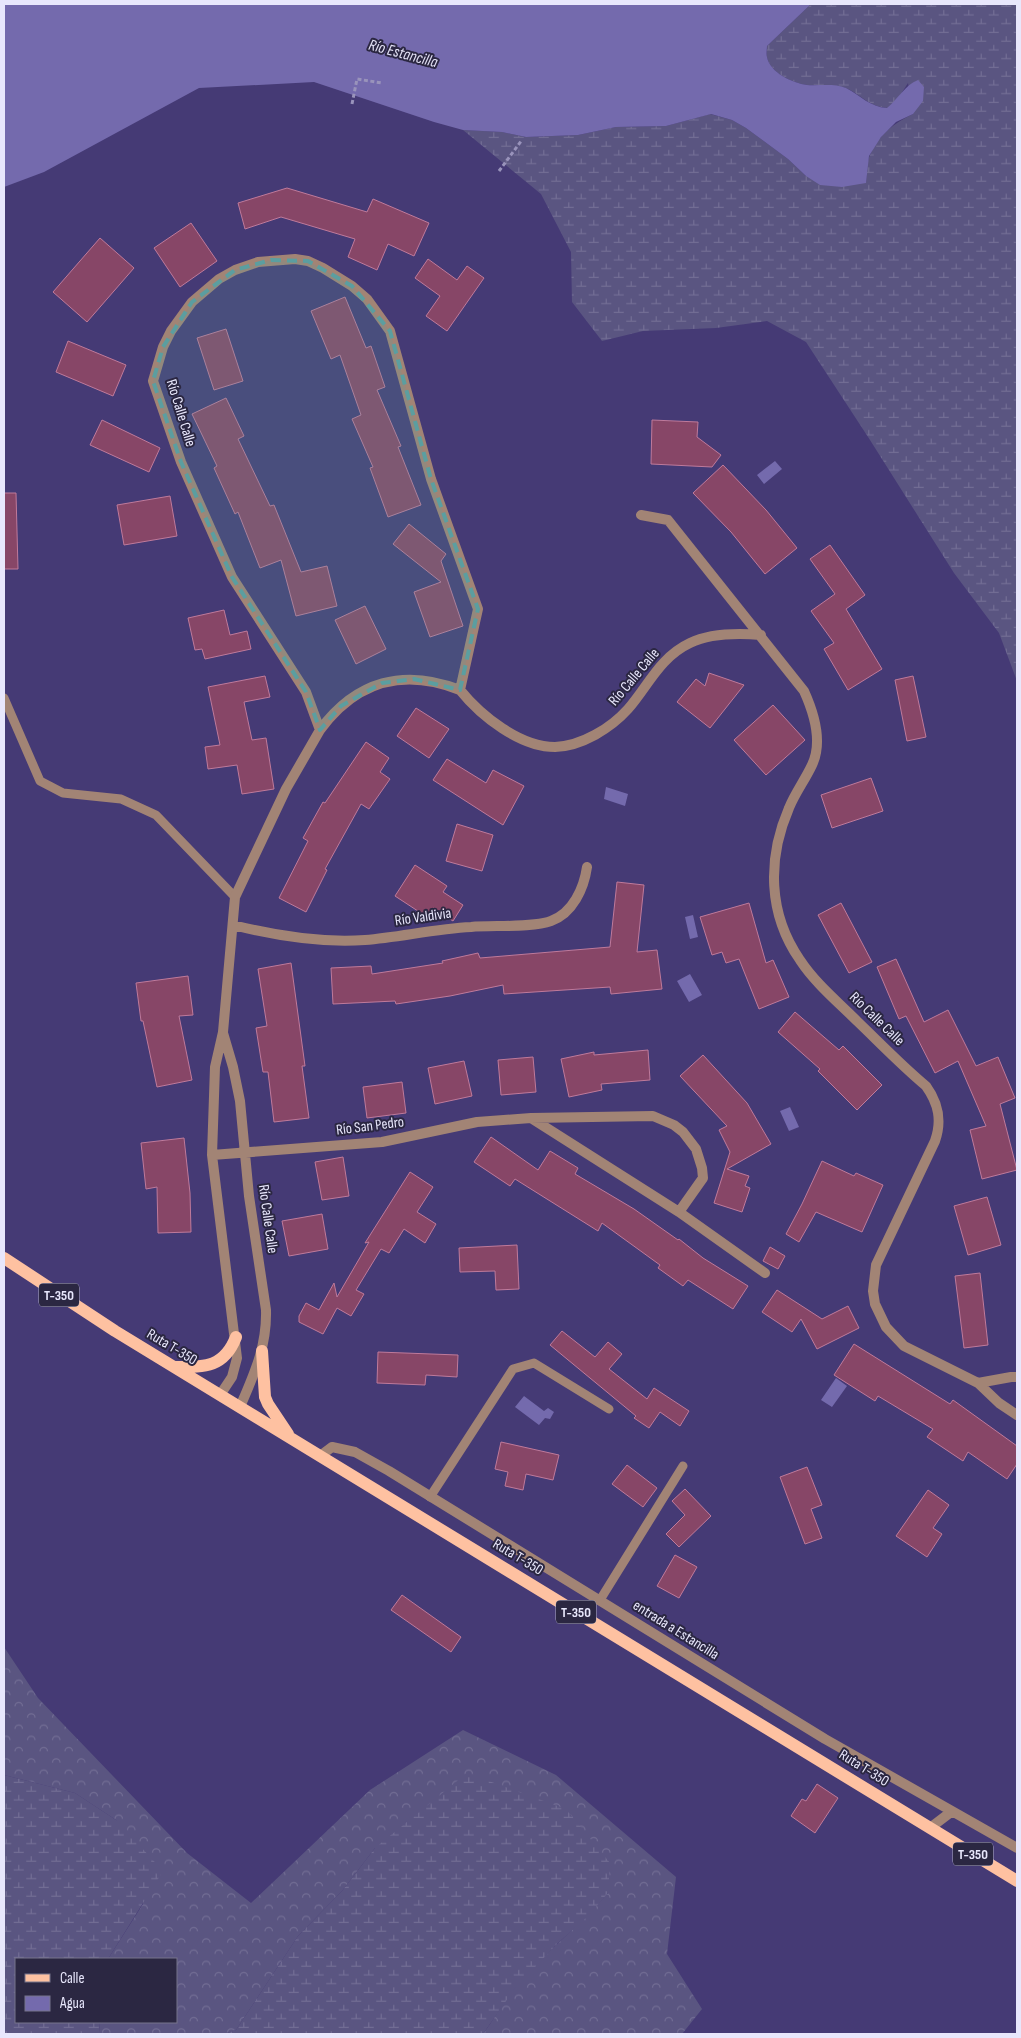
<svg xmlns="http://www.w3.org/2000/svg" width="1021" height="2038" font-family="'Sofia Sans Condensed',sans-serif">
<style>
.forest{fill:url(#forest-crowns)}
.wetland{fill:url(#wetland-marsh)}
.water{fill:#746aad}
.building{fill:#874667;stroke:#bf7a9b}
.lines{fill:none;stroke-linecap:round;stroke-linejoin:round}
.path{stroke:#9993bb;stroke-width:3;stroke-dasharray:4 2.5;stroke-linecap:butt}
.service{stroke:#a28475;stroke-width:9}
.minor{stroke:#a28475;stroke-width:10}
.primary{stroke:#fec1a1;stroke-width:12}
.marked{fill:#5b9ea0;fill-opacity:0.2;stroke:#5b9ea0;stroke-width:4;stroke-dasharray:10 6;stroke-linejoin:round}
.labels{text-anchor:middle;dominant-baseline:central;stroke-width:4;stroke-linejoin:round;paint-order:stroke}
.shield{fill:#2b2742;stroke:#afadc4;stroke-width:1}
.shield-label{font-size:14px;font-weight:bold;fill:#e8e7fc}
.street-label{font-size:15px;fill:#e8e7fc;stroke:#2b2742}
.water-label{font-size:16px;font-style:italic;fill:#e3e1f5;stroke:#2b2742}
</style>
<defs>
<pattern id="forest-crowns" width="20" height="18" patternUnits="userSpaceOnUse" patternTransform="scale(1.25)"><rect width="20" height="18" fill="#5a5581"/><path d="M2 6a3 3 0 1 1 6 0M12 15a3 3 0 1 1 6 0" fill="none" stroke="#726d94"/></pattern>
<pattern id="wetland-marsh" width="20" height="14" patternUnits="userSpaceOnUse" patternTransform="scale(1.25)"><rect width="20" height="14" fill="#5a5581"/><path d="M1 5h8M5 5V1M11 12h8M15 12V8" fill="none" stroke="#726d94"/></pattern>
</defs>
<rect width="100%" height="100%" fill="#453a75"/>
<path class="forest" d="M4,1647L38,1698L187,1853L251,1903L370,1790L463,1730L556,1775L676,1877L667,1954L702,2009L682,2034H483C494,2019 504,2001 516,1986C545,1953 579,1926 608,1893L375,1848L342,1891L298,1936L236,2030L224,2034L100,2033L99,2022H176V1959H108L143,1904L116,1820L75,1793L4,1775Z"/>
<path class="wetland" d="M811,4H1017V681L999,633L954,573L870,440L806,342L767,321L716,328L643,331L602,341L572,302L571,252L541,194L463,130L502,132L526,137L578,135L616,127L666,126L710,114L732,120L746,128L788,159L806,176L866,183C867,175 866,163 870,155C878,135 894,123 913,114L908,83L899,97L888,108C865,106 859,91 842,87C830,85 818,86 807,85C793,83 770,73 767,57C766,54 767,49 767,46Z
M467,1773L566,1809L610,1863L608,1893L588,1916L558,1943L515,1988L483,2034H224L236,2030L298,1936L342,1891L375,1848Z
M4,1775L75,1793L116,1820L163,1871L108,1959H16V2022H99L100,2033L104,2034H4Z"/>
<path class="water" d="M4,4H811L767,46C767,49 766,54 767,57C770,73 793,83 807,85C819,86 834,83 846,88C861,96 870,107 887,108C899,98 905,85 918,80L924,87L923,101L913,114L896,122L881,137L869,156L866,183L842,187L820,185L806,176L788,159L746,128L732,120L711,114L666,126L616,127L578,135L526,137L502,132L463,130L434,122L314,82L199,88L44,172L4,187Z
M775,461L782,469L764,484L757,475Z
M606,787L628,794L625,806L604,799Z
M693,915L698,937L690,939L685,917Z
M690,974L702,995L689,1002L677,981Z
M790,1107L799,1127L789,1131L780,1111Z
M836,1378L847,1386L832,1407L821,1400Z
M524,1396L544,1411L548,1408L554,1412L550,1419L545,1418L539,1425L515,1407Z"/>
<path class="building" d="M287,188L367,212L373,199L429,223L414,256L388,244L377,270L348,257L355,239L281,217L245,229L238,203Z
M191,223L217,261L180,287L154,248Z
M100,238L134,268L87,322L53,292Z
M428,259L457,280L467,266L484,278L447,331L426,316L440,296L415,278Z
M345,297L366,348L371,346L385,387L377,390L401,446L398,447L421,505L388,517L370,468L373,467L352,419L361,415L340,355L331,359L311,311Z
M226,329L243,381L214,390L197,338Z
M68,341L126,365L113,396L56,372Z
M226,398L244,436L238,439L270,506L274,505L301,572L327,566L337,606L296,616L281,560L260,568L238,512L235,514L214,468L217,466L192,414Z
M102,420L160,448L149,472L90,445Z
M652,420L698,422L697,437L721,455L712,467L651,464Z
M723,465L766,510L797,548L765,574L731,532L693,493Z
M4,493H16L18,569H4Z
M170,496L177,536L124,545L117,505Z
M409,524L446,554L441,561L463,626L430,637L414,592L441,582L393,544Z
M830,545L865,595L846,609L882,669L848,690L824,649L834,643L811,611L835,594L810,559Z
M365,606L386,649L356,664L335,620Z
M224,610L230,635L247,631L251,649L205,659L202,649L195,650L188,618Z
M709,673L744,685L710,728L677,702L696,679L705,686Z
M265,676L270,697L244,702L252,740L266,738L274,789L242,794L237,765L208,769L205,747L220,745L208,687Z
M913,676L926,737L907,741L895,680Z
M773,705L805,740L766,775L734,740Z
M416,708L449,729L429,758L397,736Z
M366,742L389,758L380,772L390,779L369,809L361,804L325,869L327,870L306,912L279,898L308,841L303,838L323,802L325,803Z
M447,759L486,783L493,770L524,786L503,825L433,780Z
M871,778L883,811L832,828L821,795Z
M457,824L493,835L482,871L446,861Z
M415,865L447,886L443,892L463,905L453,921L433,908L427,917L395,896Z
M617,882L644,885L637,952L657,950L662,989L611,994L610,987L504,994L503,985L450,996L396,1004L395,1001L333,1004L331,968L371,966L372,974L443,963L442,961L478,953L480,958L610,947Z
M749,903L766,963L773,960L789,997L759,1009L739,959L726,963L722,952L712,955L700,917Z
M841,903L872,962L849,973L818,915Z
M896,959L924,1022L948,1010L976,1066L998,1057L1015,1098L1000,1104L1017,1170L982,1179L970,1130L986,1126L958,1061L935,1073L906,1016L899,1019L877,967Z
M291,963L305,1066H302L309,1118L274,1122L268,1072H263L256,1028L267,1026L258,969Z
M188,976L193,1015L179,1016L192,1080L157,1087L143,1021H141L136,983Z
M795,1012L839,1050L843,1046L882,1085L857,1110L818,1071L820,1069L778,1032Z
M648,1050L650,1080L601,1084L602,1090L569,1097L561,1059L594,1052V1055Z
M703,1055L747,1103L771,1144L727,1169L749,1176L745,1186L750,1188L742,1212L714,1203L730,1152L719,1130L727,1126L680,1076Z
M533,1057L536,1092L501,1095L498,1060Z
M464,1061L472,1096L435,1104L428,1068Z
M402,1082L406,1113L367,1118L363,1087Z
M491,1137L538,1170L550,1151L578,1168L575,1174L634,1209L678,1240L679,1239L703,1258L748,1286L733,1309L688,1280L683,1286L658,1268L660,1265L602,1223L598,1231L515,1179L510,1186L474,1162Z
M184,1138L190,1193L191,1232L158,1233L157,1187L146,1189L141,1143Z
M343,1157L349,1196L322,1200L315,1162Z
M822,1161L854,1176L856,1173L883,1185L862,1232L816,1212L799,1242L786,1234L802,1204Z
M410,1172L433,1187L417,1212L436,1224L425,1243L404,1229L389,1253L381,1249L356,1290L364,1294L351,1316L337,1308L323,1334L299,1322V1316L306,1303L319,1310L334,1283L337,1297L369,1242L365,1243Z
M987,1197L1001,1245L968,1255L954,1206Z
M322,1214L328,1249L289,1256L282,1221Z
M517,1245L519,1289L496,1290L495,1271L460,1272L459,1248Z
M770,1247L785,1256L778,1269L763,1261Z
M980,1273L988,1345L964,1348L955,1276Z
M777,1290L822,1319L848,1306L859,1328L817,1349L801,1319L792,1332L762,1312Z
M562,1331L595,1357L608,1342L622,1354L609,1369L647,1399L654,1388L689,1411L680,1426L660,1412L649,1428L634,1418L636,1416L550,1345Z
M854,1344L950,1404L953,1400L1017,1446V1464L1007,1479L968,1452L963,1461L927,1437L933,1429L878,1396L875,1401L834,1375Z
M378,1352L458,1355L457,1377L426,1375L425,1385L377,1383Z
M501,1442L559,1455L553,1480L526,1474L523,1490L505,1486L508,1472L495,1469Z
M627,1465L657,1488L643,1507L612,1484Z
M807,1467L822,1505L811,1509L822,1538L805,1544L780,1477Z
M685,1489L711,1516L679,1547L666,1534L685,1515L672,1501Z
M928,1490L949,1505L933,1528L942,1534L927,1557L896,1536Z
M675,1555L697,1567L679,1598L657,1586Z
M402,1595L461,1637L451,1652L391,1610Z
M817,1784L838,1798L815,1833L791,1816L802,1799L806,1801Z"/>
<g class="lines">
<path class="path" d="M352,104L357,79L382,83
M499,171L522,140"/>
<path class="service" d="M4,698L40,781L63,793L121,799L156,815L235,897
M430,1497L513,1369L534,1363L609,1409
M600,1600L683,1466"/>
<path class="minor" d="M641,515L668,520L804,691C814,713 823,742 812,765C805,780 795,793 789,808C767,859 768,914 800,960C815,983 838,1002 857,1021C880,1043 902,1066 926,1086C939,1104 942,1121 935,1141L876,1265L873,1291L875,1304L886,1327L904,1346L978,1383L999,1403L1017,1415
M320,730C356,681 404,668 460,690
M233,925C276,936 320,943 365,940C400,937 435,929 471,927C492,925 532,928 551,921C573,913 584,888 587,867
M223,1033L233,1067L240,1101L249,1196L266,1310C267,1347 254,1374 240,1407
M531,1118L653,1116L674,1125L683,1132L696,1149L702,1168L703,1178L679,1212
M212,1155L382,1142L477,1122L531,1118L679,1212L765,1273
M978,1383L1011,1377H1017
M220,1395L232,1377L237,1358L212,1155L215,1067L223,1032L235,897L286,789L320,730L306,692L232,577L181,462L153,381L163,347L171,331L192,302L219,279L235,270L258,262L295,259L308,261L323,268L352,286L367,299L390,331L431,479L478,609L460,690C481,716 520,747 555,747C582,746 611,728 628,709C648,686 660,657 690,643C711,633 737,633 761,635
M320,1456L332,1447L355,1452L389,1471L825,1739L1017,1848
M930,1828L951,1812"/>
<path class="primary" d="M4,1258L115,1331L1017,1881
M262,1351L265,1397L268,1404L288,1434
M175,1367C204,1367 224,1368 236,1337"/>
</g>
<path class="marked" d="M271,260L308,261L352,286L390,331L431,479L478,609L460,690L414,679L382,683L341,706L320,730L306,692L232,577L181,462L153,381L163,347L192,302L235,270Z"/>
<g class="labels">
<g class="shield">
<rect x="39" y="1283.5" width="40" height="23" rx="4"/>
<rect x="556" y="1600.5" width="40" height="23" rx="4"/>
<rect x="953" y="1842.5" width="40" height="23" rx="4"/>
</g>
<g class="shield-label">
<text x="59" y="1295">T-350</text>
<text x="576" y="1612">T-350</text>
<text x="973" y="1854">T-350</text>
</g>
<g class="street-label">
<text transform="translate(181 413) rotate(73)">Río Calle Calle</text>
<text transform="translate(634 677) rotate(-50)">Río Calle Calle</text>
<text transform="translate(423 917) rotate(-8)">Río Valdivia</text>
<text transform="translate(877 1019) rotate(44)">Río Calle Calle</text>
<text transform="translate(370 1126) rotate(-7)">Río San Pedro</text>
<text transform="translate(268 1219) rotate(82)">Río Calle Calle</text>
<text transform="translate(172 1347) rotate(31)">Ruta T-350</text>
<text transform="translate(518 1557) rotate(31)">Ruta T-350</text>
<text transform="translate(676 1630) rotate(32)">entrada a Estancilla</text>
<text transform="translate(864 1768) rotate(32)">Ruta T-350</text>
</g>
<g class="water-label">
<text transform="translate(403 54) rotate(15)">Río Estancilla</text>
</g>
</g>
<rect width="1021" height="2038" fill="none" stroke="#e8e7fc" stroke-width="10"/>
<rect x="15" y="1958" width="162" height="65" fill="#2b2742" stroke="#77748c"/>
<rect x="25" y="1974" width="25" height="8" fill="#fec1a1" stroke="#77748c"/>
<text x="60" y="1983" font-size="15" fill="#e8e7fc">Calle</text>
<rect x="25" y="1996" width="25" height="15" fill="#746aad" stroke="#77748c"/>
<text x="60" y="2008" font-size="15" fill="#e8e7fc">Agua</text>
</svg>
